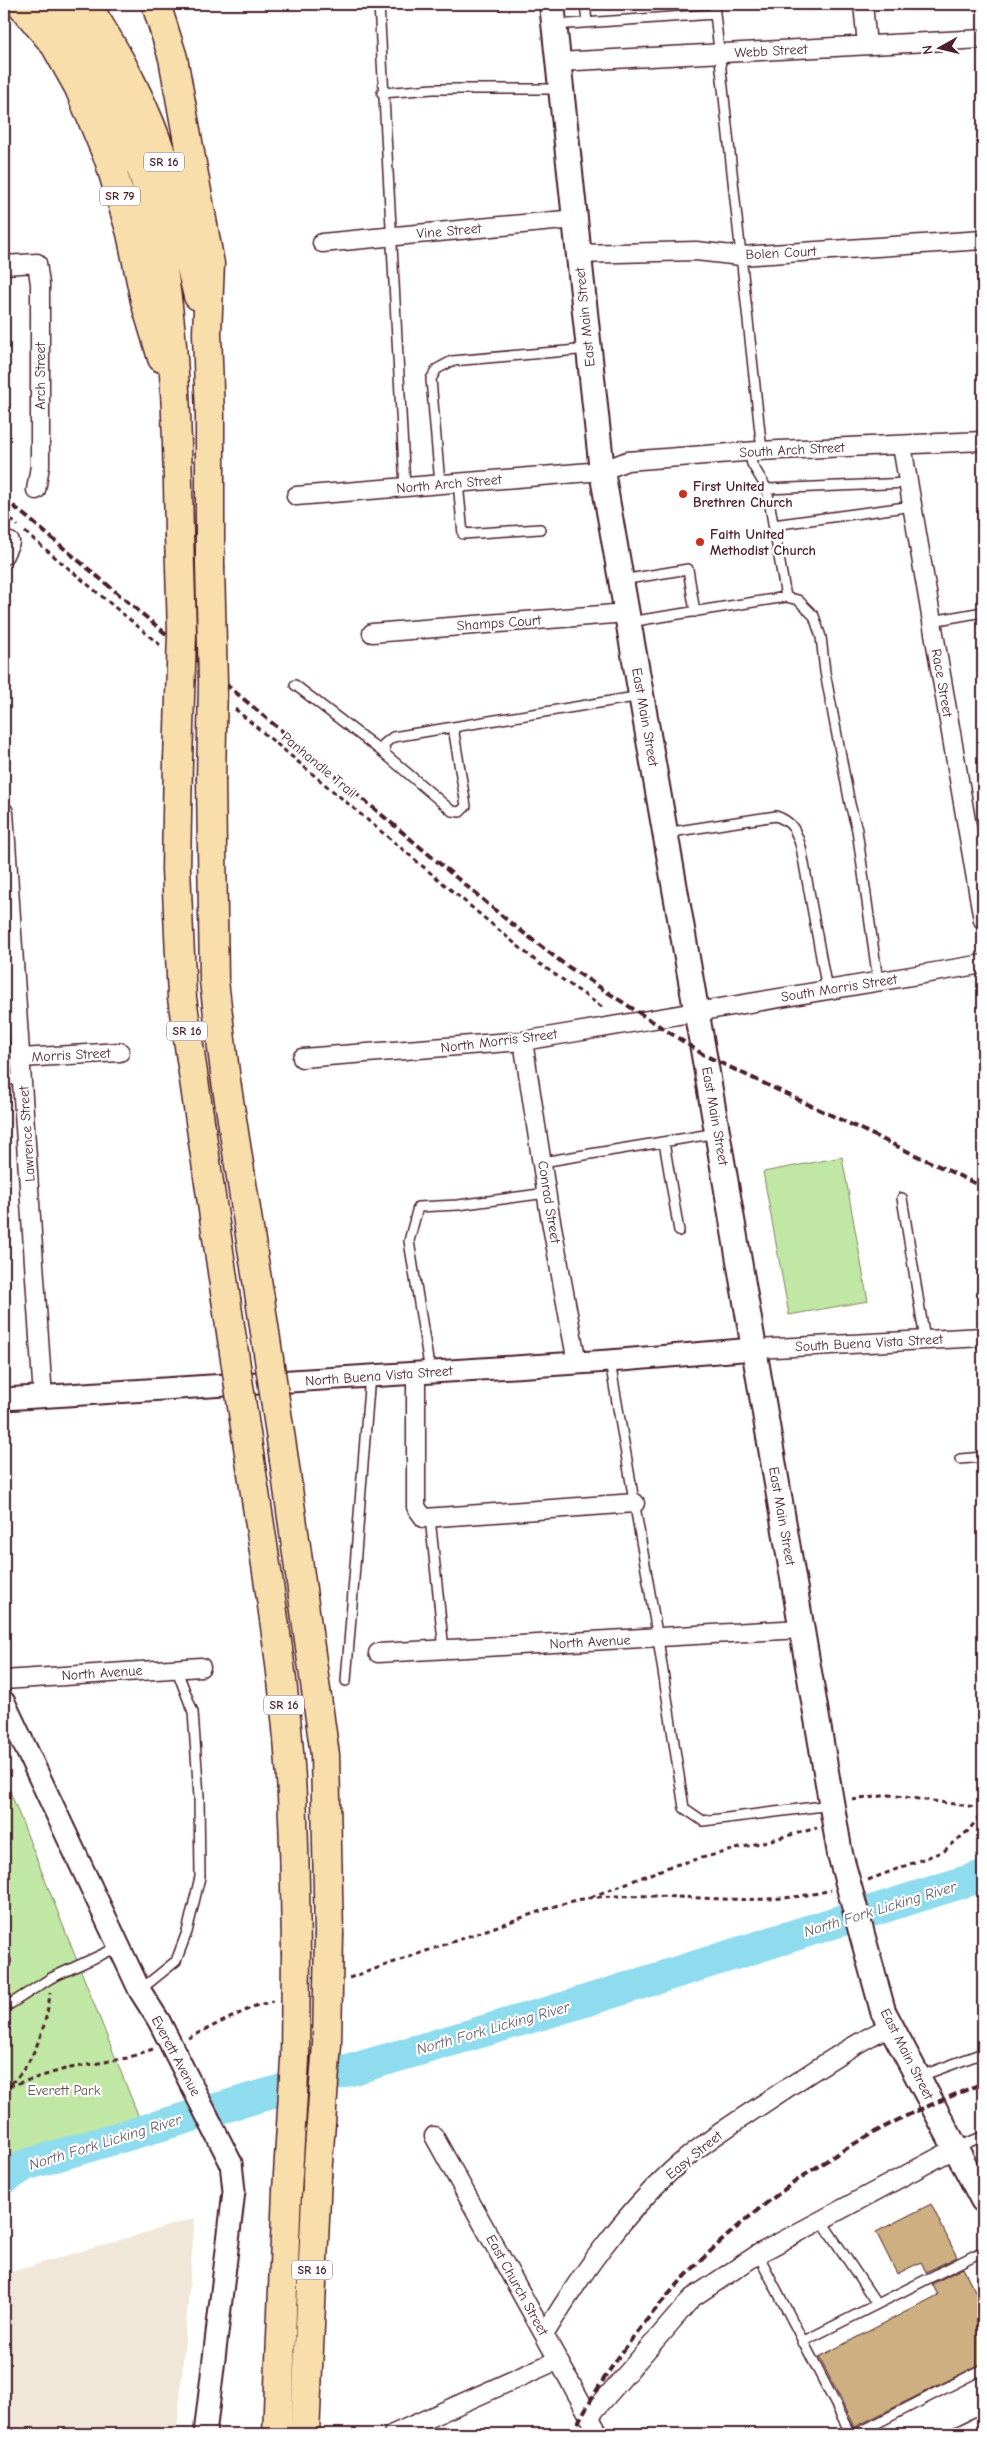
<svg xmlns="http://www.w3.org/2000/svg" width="987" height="2438" font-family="'Comic Neue',sans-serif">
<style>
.built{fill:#f0e7d9}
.green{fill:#c0e7a3;stroke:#858367}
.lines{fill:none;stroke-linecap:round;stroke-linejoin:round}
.river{stroke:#8fdcee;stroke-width:32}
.building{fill:#cdaf81;stroke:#4a1f2b}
.service-casing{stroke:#4a1f2b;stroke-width:12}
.minor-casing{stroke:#4a1f2b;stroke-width:21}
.tertiary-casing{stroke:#4a1f2b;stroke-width:25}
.secondary-casing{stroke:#4a1f2b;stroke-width:28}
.motorway-casing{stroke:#4a1f2b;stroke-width:31}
.path{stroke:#4a1f2b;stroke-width:3;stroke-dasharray:5 4;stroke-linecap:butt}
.service{stroke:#fff;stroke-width:9}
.minor{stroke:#fff;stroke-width:18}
.tertiary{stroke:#fff;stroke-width:21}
.secondary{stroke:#fff;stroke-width:24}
.motorway{stroke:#f8deab;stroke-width:28}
.rail{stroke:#4a1f2b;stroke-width:4;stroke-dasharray:8 4;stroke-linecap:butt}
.tertiary-bridge-casing{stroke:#4a1f2b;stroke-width:25;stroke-linecap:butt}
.secondary-bridge-casing{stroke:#4a1f2b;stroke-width:28;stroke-linecap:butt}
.motorway-bridge-casing{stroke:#4a1f2b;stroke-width:31;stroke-linecap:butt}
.tertiary-bridge{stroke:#fff;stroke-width:21}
.secondary-bridge{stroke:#fff;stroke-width:24}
.motorway-bridge{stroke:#f8deab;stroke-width:28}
.poi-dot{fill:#c8321e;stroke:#fff;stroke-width:2}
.labels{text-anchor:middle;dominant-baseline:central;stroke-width:4.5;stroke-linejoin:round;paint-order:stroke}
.shield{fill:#fff;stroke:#80626b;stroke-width:1}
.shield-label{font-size:12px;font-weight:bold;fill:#4a1f2b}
.street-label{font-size:14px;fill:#4a1f2b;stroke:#fff}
.poi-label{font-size:14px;font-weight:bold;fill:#4a1f2b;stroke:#fff;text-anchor:start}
.park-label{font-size:14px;fill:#685149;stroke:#fff}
.water-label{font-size:15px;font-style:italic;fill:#5f5866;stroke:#fff}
</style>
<rect width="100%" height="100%" fill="#fff"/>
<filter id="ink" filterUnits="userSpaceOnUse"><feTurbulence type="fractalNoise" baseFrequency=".02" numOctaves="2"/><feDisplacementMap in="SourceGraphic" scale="10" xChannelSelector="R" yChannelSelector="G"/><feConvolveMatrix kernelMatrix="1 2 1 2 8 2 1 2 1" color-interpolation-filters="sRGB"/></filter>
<g filter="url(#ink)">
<path class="built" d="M195,2218L177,2434H4V2274Z"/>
<path class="green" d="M842,1157L868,1301L789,1315L763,1172Z
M4,1776L144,2130L25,2165L4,2179Z"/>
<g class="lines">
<path class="river" d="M4,2179L25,2165L566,2007L983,1876"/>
</g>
<path class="building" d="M931,2204L957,2257L926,2272L921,2262L897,2274L876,2232Z
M963,2268L983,2306V2363L855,2427L819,2357L938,2295L932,2284Z"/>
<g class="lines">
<defs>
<path id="service" d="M379,4L405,487
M585,4L587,22
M714,4L762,451
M554,25L715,14
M382,93L433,89H561
M749,452L752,464L767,489L786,597
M458,483L463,534L540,529
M440,484L431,379L437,369L452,361L589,349
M767,489L909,483
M773,525L913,506
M622,580L688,569L695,612
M932,621L983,612
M629,622L786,597L798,600L814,616L821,637L825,672L850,804L857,830L878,981
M295,685L385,754
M453,727L466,806L460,812L452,811L385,754L384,744L393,737L641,696
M665,833L776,816C793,822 796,831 801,847L827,990
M4,1080L23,1079
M664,1142L679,1231
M542,1162L717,1133
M902,1198L925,1340
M610,1362L658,1639L684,1808L703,1821L831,1805
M430,1372L409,1241L418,1207L458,1205L547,1193
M960,1459L983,1457
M430,1518L444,1650
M346,1681L370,1375
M4,1957L6,1961L4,1962
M140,1990L176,1961L187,1932L200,1877L199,1797L193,1712L176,1668
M4,2008L51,1978L118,1947
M918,2077L983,2053
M956,2148L983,2136
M821,2220L877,2304
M758,2254L851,2434
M802,2342L983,2251
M856,2434L983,2369
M952,2434L983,2419"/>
<path id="minor" d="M863,4L867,45
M558,62L983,39
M322,243L575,219
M579,254L696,251L741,256L983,240
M4,265L37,263L40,284V466L36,490
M902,446L983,920
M296,496L602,471L627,461L757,451L983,441
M4,555L10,542
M372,633L627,613
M4,812L43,1398
M523,1041L549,1210L577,1363
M21,1058L120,1052
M302,1058L523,1041L983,964
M754,1349L983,1337
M416,1373V1507L424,1518L635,1503
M378,1653L802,1629
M4,1680L201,1667
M434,2136L599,2434
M544,2335C580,2276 621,2217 672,2170C708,2138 750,2113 790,2086C823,2065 855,2043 891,2026
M589,2417L692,2298L758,2254L956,2148
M393,2434L558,2360"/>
<path id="tertiary" d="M4,1399L609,1361L754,1349
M4,1702L140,1991L159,2021
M205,2434L234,2191L231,2163"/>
<path id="secondary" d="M552,4L602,471L704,1055L840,1854
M883,2011L983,2200"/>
<path id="motorway" d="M21,4L55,45L79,88L109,160L131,233L145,301L162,358
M55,4C87,51 123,117 142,171C151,197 156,226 160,252C177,346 177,440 179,535
M86,4C118,52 148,110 165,165C178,208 187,252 198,296
M156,4L173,58L210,264L207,333L210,417V566
M178,761L176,869L182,998L226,1299
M211,780L214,981L226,1081L260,1299
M250,1460C265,1561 283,1663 290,1765C295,1828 295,1889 296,1952
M284,1460L325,1755L329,1934
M277,2434L287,2191
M305,2434L317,2176"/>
</defs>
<use href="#service" class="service-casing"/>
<use href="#minor" class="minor-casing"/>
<use href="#tertiary" class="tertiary-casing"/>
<use href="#secondary" class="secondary-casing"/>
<use href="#motorway" class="motorway-casing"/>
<path class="path" d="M4,513L18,526
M25,532L160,645
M235,709L537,962L605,1009
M852,1800L890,1795L983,1808
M868,1880L944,1851L968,1831L983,1812
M591,1897L671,1866L817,1828
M349,1978L555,1906C566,1903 578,1899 589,1898C671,1889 750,1911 831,1890
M188,2038L255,2006L273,2001
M9,2086L65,2069L127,2058L153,2049
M4,2089C32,2070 47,2026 50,1993"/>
<use href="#service" class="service"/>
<use href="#minor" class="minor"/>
<use href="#tertiary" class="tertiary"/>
<use href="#secondary" class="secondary"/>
<use href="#motorway" class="motorway"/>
<path class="rail" d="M4,498L507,920L564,964L704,1055L983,1187
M572,2434C642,2298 760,2190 896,2121C924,2107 954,2095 983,2083"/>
<defs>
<path id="tertiary-bridge" d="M159,2021L231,2163"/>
<path id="secondary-bridge" d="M840,1854L883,2011"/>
<path id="motorway-bridge" d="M210,566L213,683L211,780
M178,761L182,633L179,535
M226,1299L250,1460
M260,1299L284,1460
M317,2176L327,2044L329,1934
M287,2191L295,2060L296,1952"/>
</defs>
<use href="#tertiary-bridge" class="tertiary-bridge-casing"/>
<use href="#secondary-bridge" class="secondary-bridge-casing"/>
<use href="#motorway-bridge" class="motorway-bridge-casing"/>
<use href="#tertiary-bridge" class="tertiary-bridge"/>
<use href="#secondary-bridge" class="secondary-bridge"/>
<use href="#motorway-bridge" class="motorway-bridge"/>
</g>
</g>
<g class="poi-dot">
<circle cx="683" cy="494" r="5"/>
<circle cx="700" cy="542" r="5"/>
</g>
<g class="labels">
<g class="shield">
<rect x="144" y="152.5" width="40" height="19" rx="4"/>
<rect x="100" y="186.5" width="40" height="19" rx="4"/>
<rect x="167" y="1021.5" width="40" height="19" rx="4"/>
<rect x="264" y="1695.5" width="40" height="19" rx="4"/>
<rect x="292" y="2260.5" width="40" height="19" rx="4"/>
</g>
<g class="shield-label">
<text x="164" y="162">SR 16</text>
<text x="120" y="196">SR 79</text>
<text x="187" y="1031">SR 16</text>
<text x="284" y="1705">SR 16</text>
<text x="312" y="2270">SR 16</text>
</g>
<g class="street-label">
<text transform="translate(771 51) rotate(-3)">Webb Street</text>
<text transform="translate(449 231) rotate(-5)">Vine Street</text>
<text transform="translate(781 253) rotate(-3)">Bolen Court</text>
<text transform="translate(585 317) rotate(-96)">East Main Street</text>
<text transform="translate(40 376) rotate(-90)">Arch Street</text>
<text transform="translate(792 450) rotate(-3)">South Arch Street</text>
<text transform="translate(449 484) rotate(-5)">North Arch Street</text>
<text transform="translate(499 623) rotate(-4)">Shamps Court</text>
<text transform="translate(942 683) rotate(80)">Race Street</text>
<text transform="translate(645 717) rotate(80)">East Main Street</text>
<text transform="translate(319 765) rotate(40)">Panhandle Trail</text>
<text transform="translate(839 988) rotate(-9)">South Morris Street</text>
<text transform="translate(499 1041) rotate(-7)">North Morris Street</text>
<text transform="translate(71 1055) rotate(-3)">Morris Street</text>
<text transform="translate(715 1116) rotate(80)">East Main Street</text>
<text transform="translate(27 1134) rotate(-94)">Lawrence Street</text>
<text transform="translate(549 1202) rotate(81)">Conrad Street</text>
<text transform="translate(869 1343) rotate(-3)">South Buena Vista Street</text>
<text transform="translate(379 1376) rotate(-4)">North Buena Vista Street</text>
<text transform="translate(782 1516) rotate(80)">East Main Street</text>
<text transform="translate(590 1642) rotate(-3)">North Avenue</text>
<text transform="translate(102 1673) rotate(-4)">North Avenue</text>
<text transform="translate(907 2054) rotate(63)">East Main Street</text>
<text transform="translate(176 2056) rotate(62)">Everett Avenue</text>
<text transform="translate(694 2155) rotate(-39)">Easy Street</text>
<text transform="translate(517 2285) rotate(61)">East Church Street</text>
</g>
<g class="poi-label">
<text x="693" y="486">First United<tspan x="693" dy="16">Brethren Church</tspan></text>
<text x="710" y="534">Faith United<tspan x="710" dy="16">Methodist Church</tspan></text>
</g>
<g class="park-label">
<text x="64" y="2090">Everett Park</text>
</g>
<g class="water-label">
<text transform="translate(880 1909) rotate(-17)">North Fork Licking River</text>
<text transform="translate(493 2028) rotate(-16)">North Fork Licking River</text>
<text transform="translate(105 2142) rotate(-17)">North Fork Licking River</text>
</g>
</g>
<rect width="987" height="2438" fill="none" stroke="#fff" stroke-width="20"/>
<rect x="10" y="10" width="967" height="2418" fill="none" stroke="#4a1f2b" stroke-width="2" filter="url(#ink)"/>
<g transform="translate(940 48) rotate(262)" stroke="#ffffff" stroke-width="4" paint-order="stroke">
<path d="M0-4L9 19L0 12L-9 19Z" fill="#4a1f2b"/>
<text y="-8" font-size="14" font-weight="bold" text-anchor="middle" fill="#4a1f2b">N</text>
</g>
</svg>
